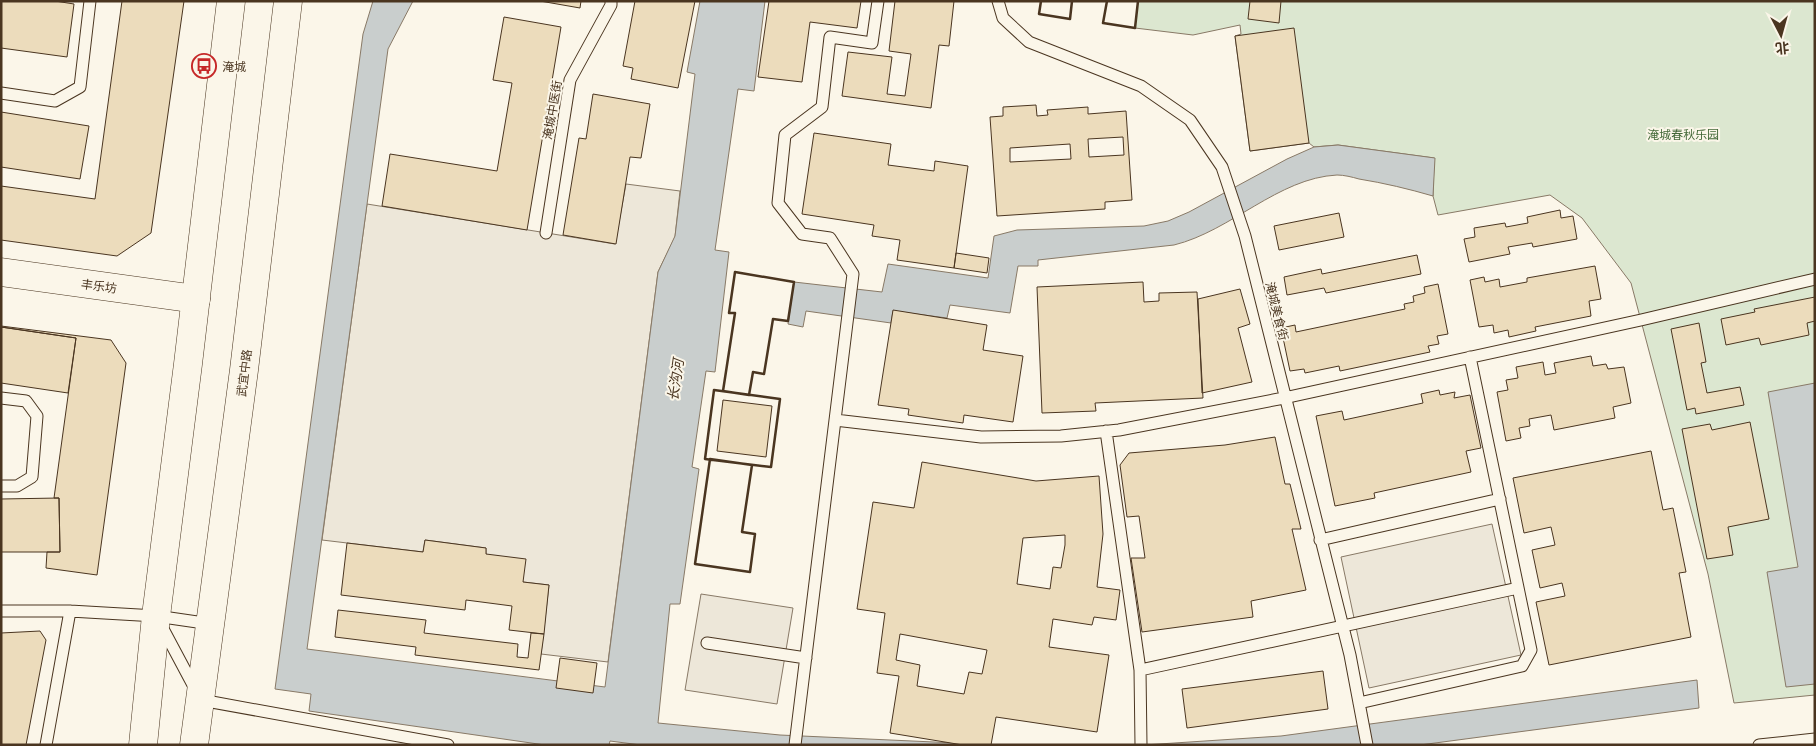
<svg xmlns="http://www.w3.org/2000/svg" width="1816" height="746" font-family="'Golos Text','Noto Sans SC',sans-serif">
<style>
.green{fill:#dce7d0;stroke:#887966}
.parking{fill:#ede7d9;stroke:#887966}
.water{fill:#c9cecd;stroke:#887966}
.building{fill:#ecdcbc;stroke:#4a3520;fill-rule:evenodd}
.lines{fill:none;stroke-linecap:round;stroke-linejoin:round}
.service-casing{stroke:#4a3520;stroke-width:13}
.tertiary-casing{stroke:#4a3520;stroke-width:29}
.primary-casing{stroke:#4a3520;stroke-width:29}
.service{stroke:#fbf6e9;stroke-width:11}
.tertiary{stroke:#fbf6e9;stroke-width:28}
.primary{stroke:#fbf6e9;stroke-width:28}
.wall{stroke:#4a3520;stroke-width:2.5}
.labels{text-anchor:middle;dominant-baseline:central;stroke-width:4;stroke-linejoin:round;paint-order:stroke}
.poi-label{font-size:12px;fill:#4a3520;stroke:#fbf6e9;text-anchor:start}
.street-label{font-size:12px;fill:#4a3520;stroke:#fbf6e9}
.park-label{font-size:12px;fill:#436837;stroke:#fbf6e9}
.water-label{font-size:14px;font-style:italic;fill:#4a3520;stroke:#fbf6e9}
</style>
<rect width="100%" height="100%" fill="#fbf6e9"/>
<path class="green" d="M1138,1H1815V695L1734,703L1708,574L1631,283L1582,218L1550,195L1438,215L1433,196L1434,158L1338,145L1314,147L1309,143L1250,151L1235,36L1241,34L1240,25L1193,35L1135,28Z"/>
<path class="parking" d="M626,184L680,191L675,237L658,272L608,662L541,654L549,585L523,582L486,554V548L425,540L423,552L322,540L367,204L615,244Z
M1492,524L1521,655L1369,688L1341,557Z
M701,594L793,608L777,704L685,690Z"/>
<path class="water" d="M373,1H413L388,49L307,649L605,687L658,272L675,236L695,74L687,72L700,1H765L754,91L738,89L715,250L729,252L715,372L706,371L692,467L699,469L680,604H670L658,723L780,735L1000,745H641L610,741L609,745H545L309,711L311,694L275,689L363,34Z
M1338,145L1435,158L1433,196C1409,189 1384,183 1359,179C1352,177 1344,175 1337,175C1278,178 1231,231 1174,245L1038,260V266H1018L1010,313L950,305L947,318L893,311L891,323L806,311L803,327L788,324L794,282L882,292L888,264L988,278L994,236L1017,230L1144,226L1168,221L1189,212L1287,159L1314,147Z
M1815,383V684L1786,687L1767,572L1798,567L1768,392Z
M1697,680L1699,708L1420,745H1144L1281,736Z"/>
<path class="building" d="M1,1H55L74,4L67,57L1,48Z
M122,1H184L151,233L117,256L1,240V186L95,199Z
M540,1H581L580,8Z
M635,1H695L678,88L631,79L633,68L623,66Z
M769,1H861L857,28L810,22L802,82L758,77Z
M895,1H954L949,46L939,45L931,108L842,96L848,52L892,57L887,94L905,96L911,54L889,51Z
M1250,1H1281L1279,23L1248,19Z
M504,17L561,27L527,230L382,206L390,154L497,171L512,83L493,80Z
M1294,28L1309,143L1250,151L1235,36Z
M593,94L650,104L641,158L630,157L616,244L563,235L579,138L586,139Z
M1036,105L1037,116L1048,115L1047,110L1088,107V114L1126,111L1132,200L1105,202V209L997,216L990,117L1003,116V107ZM1123,137L1124,155L1089,157L1088,139ZM1070,144L1071,159L1010,162V148Z
M1,112L89,126L80,179L1,167Z
M814,133L891,144L888,165L934,171L935,161L968,166L954,268L897,260L900,240L872,236L874,225L802,214Z
M1560,210L1561,218L1573,216L1577,239L1533,247L1532,243L1508,247L1510,254L1469,262L1464,239L1475,237L1474,228L1505,223L1506,227L1528,223L1527,217Z
M1339,213L1344,237L1279,250L1274,226Z
M956,253L989,258L987,273L954,268Z
M1417,255L1421,274L1326,293L1324,288L1287,295L1284,277L1321,269L1322,274Z
M1595,266L1601,299L1589,301L1591,316L1535,327L1536,331L1509,337L1508,330L1494,333L1493,325L1479,327L1470,280L1484,277L1485,282L1499,279L1500,287L1527,282V278Z
M1143,282L1144,302L1159,301V293L1197,292L1203,398L1095,403L1096,411L1042,413L1037,287Z
M1438,284L1448,334L1437,336L1439,344L1428,346L1430,352L1340,371L1339,366L1305,373L1304,369L1290,371L1281,328L1295,325L1296,332L1405,309L1404,304L1414,302L1413,296L1425,293L1424,287Z
M1240,289L1250,324L1238,328L1252,382L1202,393L1198,299Z
M1815,297V321L1807,323L1809,335L1761,345L1759,338L1726,345L1721,319L1755,312L1754,309Z
M893,310L987,325L983,350L1023,356L1013,422L964,415L963,423L908,415L909,409L878,405Z
M1699,323L1706,362L1701,363L1707,393L1740,387L1744,405L1696,414L1695,408L1687,410L1671,329Z
M1,326L111,340L126,363L97,575L46,568L47,552H60L59,498H54L76,338L1,327Z
M1,327L76,338L68,393L1,383Z
M1591,356L1593,366L1606,364L1608,369L1624,367L1631,403L1613,407L1615,418L1554,430L1551,415L1529,419L1530,426L1519,428L1521,438L1506,441L1497,392L1508,390L1506,380L1518,378L1516,367L1543,362L1545,375L1556,373L1554,363Z
M1439,390L1440,395L1455,392L1454,398L1470,395L1481,448L1466,451L1471,472L1374,493L1375,498L1335,506L1316,416L1342,411L1344,420L1423,403L1421,394Z
M723,400L772,406L766,457L717,451Z
M1750,422L1769,519L1728,527L1733,555L1707,559L1682,429L1710,424L1712,430Z
M1275,437L1285,484H1290L1301,529H1292L1306,590L1251,601L1253,617L1142,632L1131,558H1145L1139,516L1127,517L1120,465L1129,453L1225,445Z
M1651,451L1663,510L1673,508L1686,572L1679,573L1691,637L1549,665L1536,602L1565,596L1562,583L1540,588L1532,550L1555,545L1551,527L1524,533L1513,478Z
M922,462L1036,481L1099,476L1103,534L1097,587L1120,590L1116,620L1094,617L1092,625L1053,619L1049,647L1109,655L1097,732L996,717L991,745H963L890,733L899,676L877,673L885,613L857,609L873,502L914,508ZM1065,535V545L1061,568L1053,567L1050,589L1017,584L1023,538ZM900,634L987,650L982,674L969,672L964,694L917,686L920,665L896,660Z
M59,498L60,552H1V499Z
M425,540L486,548V554L526,559L523,582L549,585L544,634L509,630L512,606L466,600L465,610L341,595L347,543L423,552Z
M338,610L426,620L424,633L518,644L517,657L528,658L531,633L544,634L539,670L415,655L416,647L335,637Z
M40,631L46,640L26,745H1V633Z
M560,658L597,663L593,693L556,688Z
M1323,671L1328,709L1187,728L1182,689Z"/>
<g class="lines">
<defs>
<path id="service" d="M998,1L1003,18L1029,42L1141,86L1190,120L1222,167L1245,236L1350,655L1367,745
M1,93L55,101L80,87L90,1
M546,233L570,80L611,5V1
M1,398L26,401L37,416L32,477L17,486H1
M835,420L981,437L1061,436L1119,430L1284,398L1641,320L1815,279
M1106,431L1140,670L1141,745
M1320,540L1500,499
M1,611H70L156,616L211,624
M161,625L201,700L448,745
M707,643L806,658
M1140,670L1518,588
M1359,703L1522,666L1531,650L1470,357
M46,745L70,611
M795,745L853,274L830,238L802,234L778,203L785,135L822,107L830,37L872,43L878,1
M1759,745L1815,739"/>
<path id="tertiary" d="M1,272L196,299"/>
<path id="primary" d="M143,745L156,616L188,364L231,1
M194,745L244,370L288,1"/>
</defs>
<use href="#service" class="service-casing"/>
<use href="#tertiary" class="tertiary-casing"/>
<use href="#primary" class="primary-casing"/>
<use href="#service" class="service"/>
<use href="#tertiary" class="tertiary"/>
<use href="#primary" class="primary"/>
<path class="wall" d="M1041,1L1039,14L1070,19L1072,1
M1107,1L1103,23L1135,28L1138,1
M735,272L794,282L788,321L773,319L764,374L753,372L749,395L723,391L735,313H729Z
M714,390L780,399L771,467L705,459Z
M710,459L752,465L742,532L755,534L750,572L695,564Z"/>
</g>
<defs>
<symbol id="bus-ring" viewBox="-11 -11 22 22"><circle r="9.5" fill="#fbf6e9" stroke="#c62828" stroke-width="1.5"/><path d="M-5-6H5V4H4V6H2V4H-2V6H-4V4H-5ZM-3.5-4V0h7V-4ZM-3.5 1.2v1.5H-2V1.2ZM2 1.2v1.5H3.5V1.2Z" fill="#c62828"/></symbol>
</defs>
<g fill-rule="evenodd">
<use href="#bus-ring" x="190" y="52" width="28" height="28"/>
</g>
<g class="labels">
<g class="poi-label">
<text x="222" y="66">淹城</text>
</g>
<g class="street-label">
<text transform="translate(552 110) rotate(-80)">淹城中医街</text>
<text transform="translate(99 286) rotate(8)">丰乐坊</text>
<text transform="translate(1277 311) rotate(76)">淹城美食街</text>
<text transform="translate(244 373) rotate(-83)">武宜中路</text>
</g>
<g class="park-label">
<text x="1683" y="134">淹城春秋乐园</text>
</g>
<g class="water-label">
<text transform="translate(675 380) rotate(-82)">长沟河</text>
</g>
</g>
<rect width="1816" height="746" fill="none" stroke="#4a3520" stroke-width="5"/>
<g transform="translate(1781 35) rotate(174)" stroke="#fbf6e9" stroke-width="4" paint-order="stroke">
<path d="M0-4L9 19L0 12L-9 19Z" fill="#4a3520"/>
<text y="-8" font-size="14" font-weight="bold" text-anchor="middle" fill="#4a3520">北</text>
</g>
</svg>
